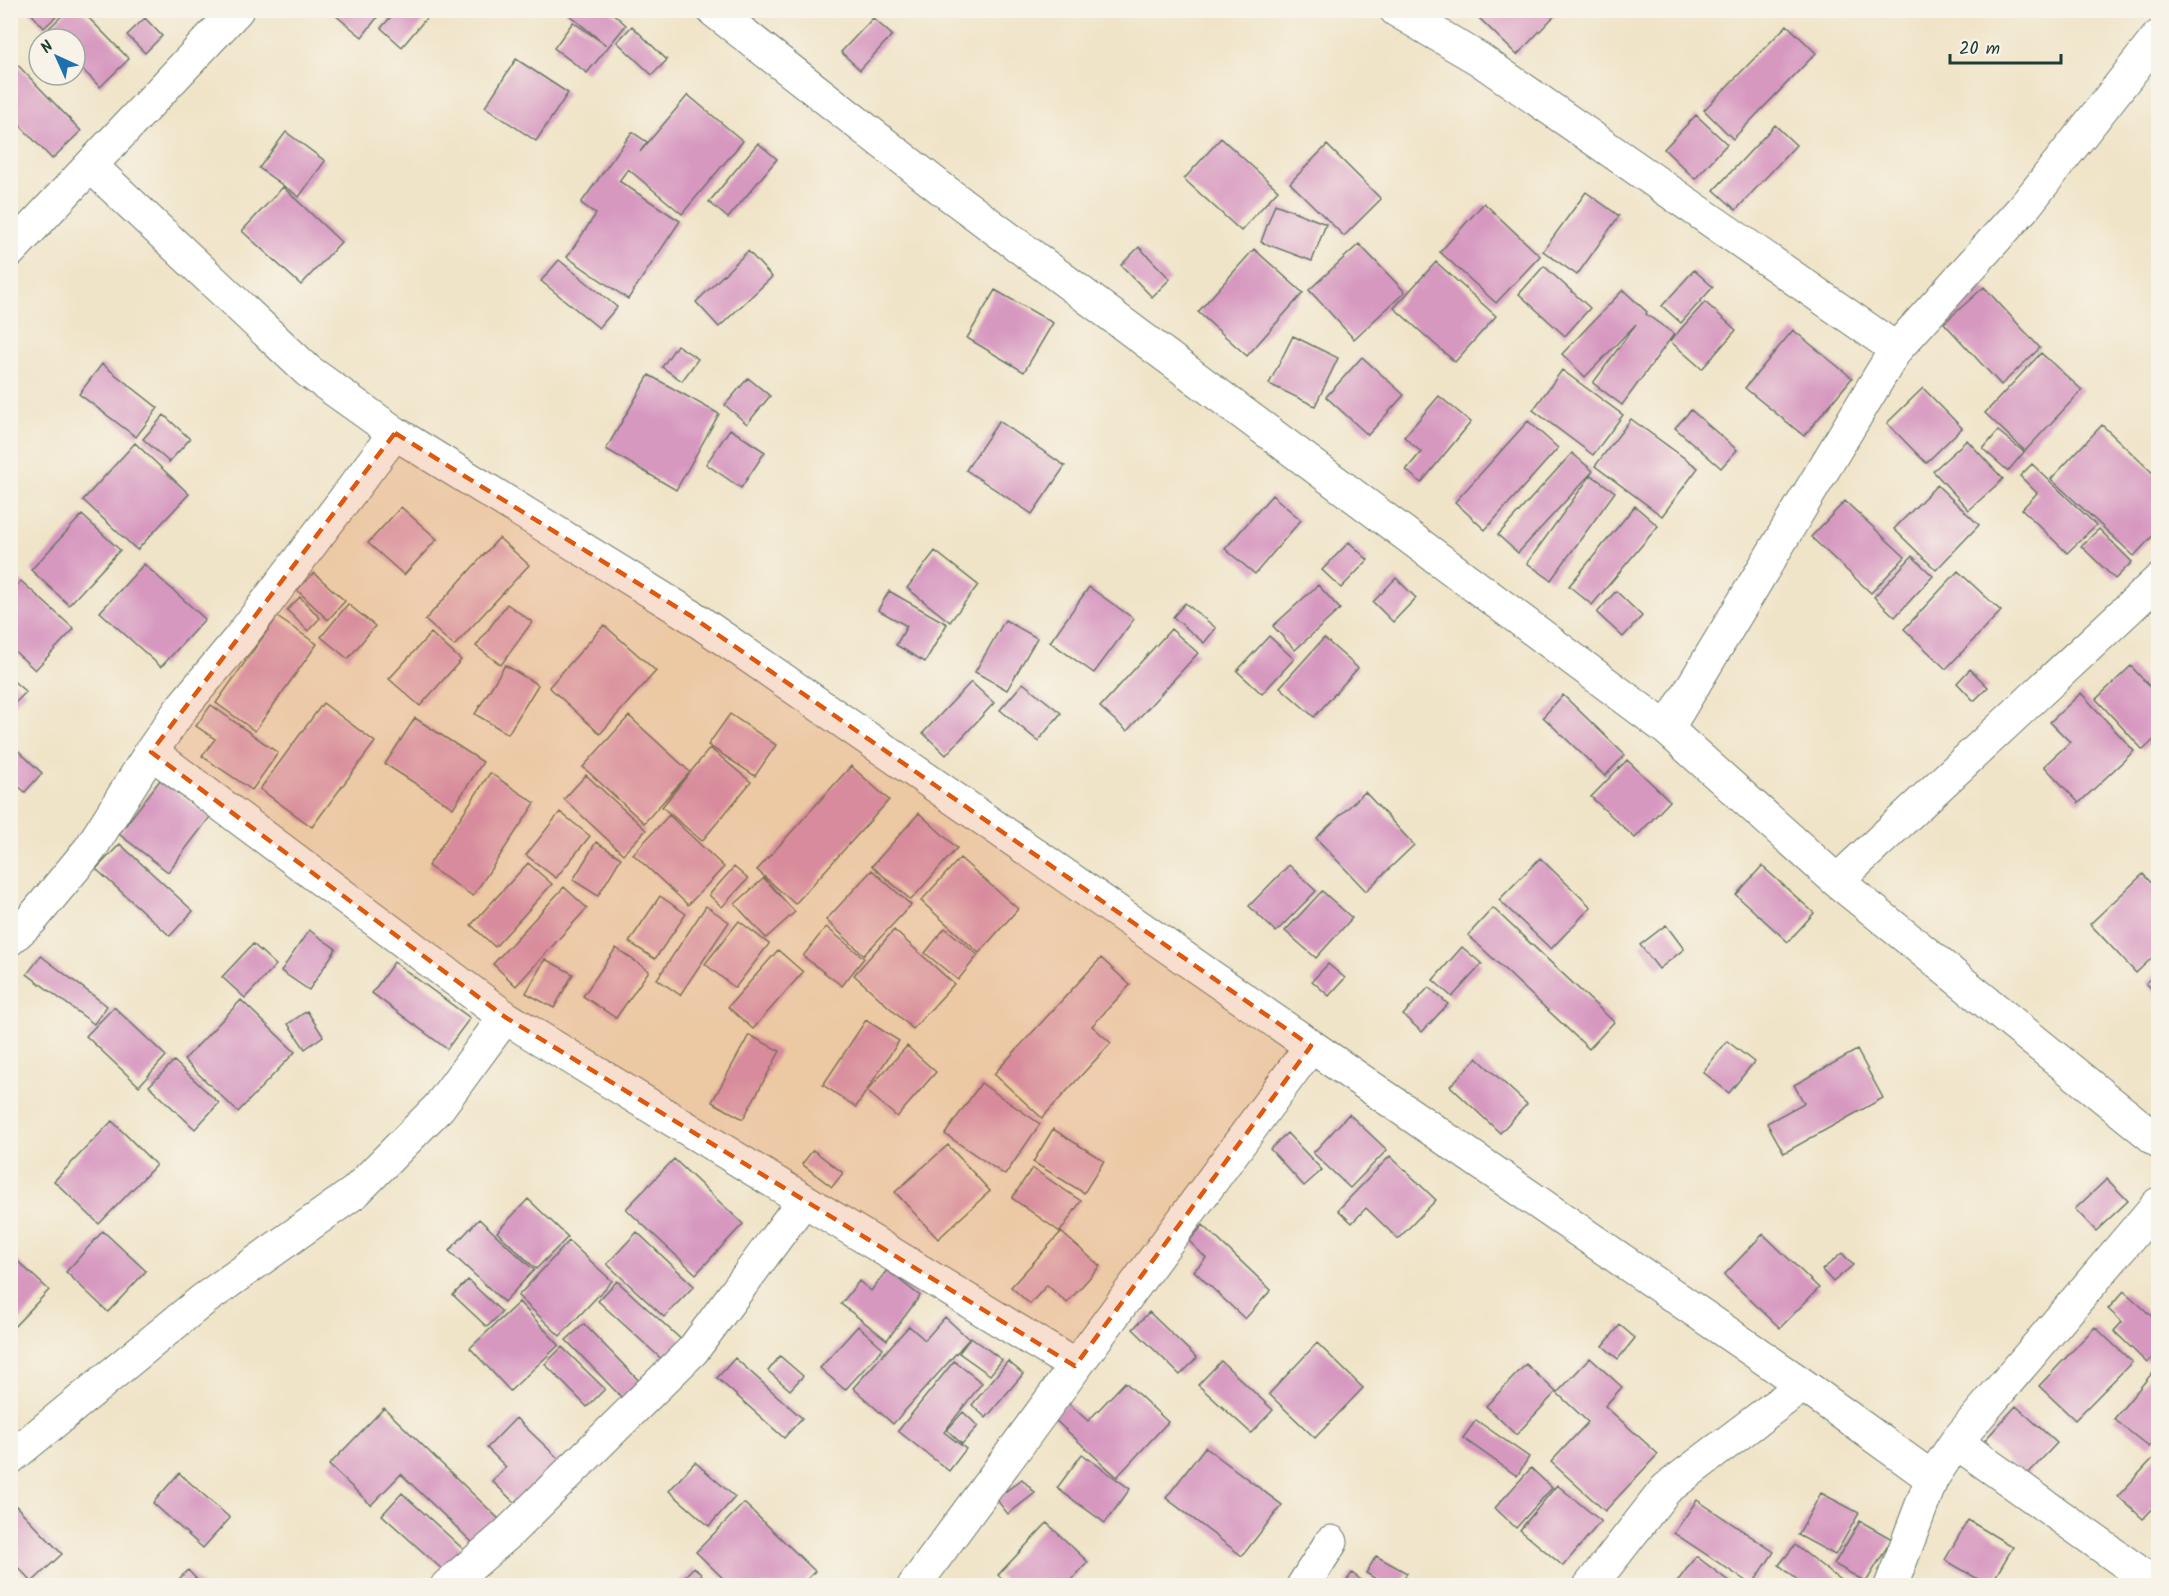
<svg xmlns="http://www.w3.org/2000/svg" width="2169" height="1596" font-family="Kalam,sans-serif">
<style>
.building{fill:#d798c0}
.lines{fill:none;stroke-linecap:round;stroke-linejoin:round}
.minor-casing{stroke:#687768;stroke-width:35}
.minor{stroke:#fff;stroke-width:33}
.marked{fill:#de580e;fill-opacity:0.2;stroke:#de580e;stroke-width:4.5;stroke-dasharray:12 8;stroke-linejoin:round}
</style>
<rect width="100%" height="100%" fill="#f7f3e8"/>
<filter id="ink" filterUnits="userSpaceOnUse"><feTurbulence type="fractalNoise" baseFrequency=".0167" numOctaves="2"/><feDisplacementMap in="SourceGraphic" scale="12" xChannelSelector="R" yChannelSelector="G"/><feConvolveMatrix kernelMatrix="1 2 1 2 8 2 1 2 1" color-interpolation-filters="sRGB"/></filter>
<filter id="wash" filterUnits="userSpaceOnUse"><feTurbulence type="fractalNoise" baseFrequency=".008" numOctaves="4" result="noise"/><feDisplacementMap in="SourceGraphic" scale="24" xChannelSelector="R" yChannelSelector="G"/><feGaussianBlur stdDeviation="1.35" result="paint"/><feColorMatrix in="noise" values="0 0 0 0 0 0 0 0 0 0 0 0 0 0 0 0 0 1.4 0 .05"/><feComposite in="paint" operator="in"/></filter>
<g filter="url(#wash)">
<rect width="100%" height="100%" fill="#f0e4c8"/>
<g id="blocks">
<path class="building" d="M28,10H63L44,28Z
M68,10H81L129,59L100,87L75,62V39H52L45,32Z
M329,10H383L362,37Z
M397,10H433L402,47L381,28Z
M563,10H609L626,25L587,73L554,48L573,22L606,45Z
M1474,10H1560L1517,55L1473,12Z
M145,18L162,36L145,53L127,35Z
M873,18L892,35L860,70L841,52Z
M1787,25L1816,53L1733,139L1704,110Z
M632,26L667,60L652,75L617,42Z
M10,57L81,131L52,159L10,115Z
M516,59L568,93L536,141L485,107Z
M688,95L743,141L682,214L628,169L619,181L680,221L628,299L567,257L596,214L581,203L632,132L647,142L640,152Z
M1696,115L1727,144L1695,179L1664,149Z
M1775,125L1796,145L1736,210L1714,190Z
M286,132L325,161L299,197L259,168Z
M1221,138L1278,190L1241,231L1184,179Z
M758,143L777,159L728,218L709,202Z
M1327,145L1381,199L1344,236L1290,183Z
M283,187L341,242L301,285L242,231Z
M1586,192L1619,216L1577,275L1543,251Z
M1484,203L1540,256L1496,303L1440,252Z
M1275,204L1326,224L1312,261L1261,242Z
M1359,244L1405,292L1354,339L1309,290Z
M1139,247L1170,279L1152,297L1121,265Z
M1254,249L1303,293L1247,356L1198,312Z
M748,251L772,277L719,327L696,302Z
M559,260L617,307L599,328L541,281Z
M1436,262L1496,316L1455,362L1394,308Z
M1544,266L1590,308L1565,336L1519,294Z
M1694,270L1713,287L1681,323L1662,306Z
M1984,287L2040,348L2001,385L1944,323Z
M995,290L1053,323L1024,372L967,338Z
M1623,290L1647,312L1646,314L1674,334L1622,405L1593,383L1636,324L1585,377L1562,354Z
M1705,302L1736,330L1702,369L1670,341Z
M1793,330L1852,378L1804,436L1745,388Z
M1293,336L1338,358L1315,406L1269,384Z
M677,345L698,359L682,381L662,367Z
M2041,353L2082,390L2025,451L1985,413Z
M1362,357L1404,395L1368,435L1326,397Z
M102,364L158,408L136,437L79,394Z
M1562,370L1623,415L1593,455L1533,410Z
M649,375L719,414L676,490L606,449Z
M748,378L770,396L747,424L725,405Z
M1923,388L1962,428L1926,463L1887,423Z
M1439,396L1471,422L1421,483L1406,470L1421,452L1404,437Z
M1691,410L1737,450L1721,468L1675,428Z
M164,415L190,439L169,462L143,439Z
M1631,419L1698,468L1662,516L1595,466Z
M999,421L1065,466L1032,514L966,470Z
M1528,421L1558,448L1485,530L1455,502Z
M2102,425L2158,478V530L2134,556L2051,479Z
M730,429L765,452L741,488L706,464Z
M1998,431L2024,452L2008,471L1983,449Z
M1967,440L2003,479L1969,510L1933,471Z
M135,443L189,494L137,550L83,500Z
M1572,453L1593,471L1518,553L1498,535Z
M2032,464L2096,525L2067,553L2022,509L2037,493L2020,476Z
M1591,475L1615,492L1551,580L1527,563Z
M1937,485L1979,525L1936,570L1894,529Z
M1272,495L1301,520L1255,574L1225,549Z
M1845,501L1905,557L1871,593L1811,537Z
M1635,506L1658,526L1592,605L1569,586Z
M401,507L437,539L404,575L368,543Z
M82,515L120,550L69,605L31,570Z
M2099,529L2132,562L2115,579L2081,546Z
M499,538L529,565L454,646L425,620Z
M1349,542L1368,560L1341,588L1322,570Z
M935,551L978,585L950,622L907,588Z
M1912,556L1933,576L1895,617L1874,597Z
M144,564L205,619L161,667L100,612Z
M1958,571L2001,611L1946,669L1904,629Z
M314,573L345,601L328,620L297,590Z
M1396,578L1416,598L1393,622L1373,602Z
M21,581L74,629L35,670L10,647V592Z
M1318,585L1340,609L1295,650L1273,626Z
M1089,587L1134,619L1094,673L1050,642Z
M889,591L947,624L925,662L896,645L907,626L878,610Z
M1616,591L1642,616L1623,637L1597,613Z
M300,597L320,618L308,631L287,610Z
M1185,603L1216,628L1204,643L1173,617Z
M348,604L375,626L348,659L321,637Z
M507,604L532,622L501,665L476,646Z
M277,617L317,644L255,731L216,703Z
M1005,620L1037,638L1007,690L975,672Z
M604,625L656,671L600,734L549,687Z
M1171,629L1198,653L1127,731L1100,707Z
M431,633L461,660L420,706L389,679Z
M1269,636L1294,659L1262,694L1237,671Z
M1324,638L1358,668L1314,717L1280,687Z
M505,665L538,685L508,734L475,714Z
M2131,666L2158,696V736L2143,750L2096,699Z
M1970,669L1988,687L1974,701L1957,683Z
M10,678L26,692L10,708Z
M971,682L994,703L946,755L923,733Z
M1023,683L1061,713L1038,741L1000,710Z
M2081,693L2134,751L2079,803L2044,766L2070,742L2050,722Z
M1563,695L1625,755L1605,776L1543,717Z
M323,703L375,742L312,827L260,789Z
M211,705L278,753L252,790L202,756L215,739L196,726Z
M730,714L776,745L755,776L708,745Z
M629,716L690,772L644,823L583,767Z
M415,718L483,762L453,808L385,764Z
M10,743L42,773L25,792L10,779Z
M710,748L751,782L702,841L662,807Z
M1627,760L1670,801L1635,838L1591,797Z
M851,766L889,800L795,904L757,870Z
M490,773L535,803L473,896L428,866Z
M586,775L646,830L623,854L564,799Z
M160,780L210,817L168,872L119,834Z
M1365,792L1414,845L1366,891L1316,838Z
M560,812L590,836L556,878L526,855Z
M919,813L957,848L911,900L872,866Z
M669,815L724,867L688,905L633,854Z
M596,842L621,858L598,896L573,880Z
M120,844L193,911L170,936L96,869Z
M960,858L1018,909L979,953L921,901Z
M1540,858L1591,907L1551,949L1499,900Z
M528,863L552,884L495,947L471,925Z
M1289,865L1316,891L1276,932L1249,906Z
M1762,866L1814,913L1788,942L1736,895Z
M734,867L748,879L722,907L709,895Z
M872,870L911,905L864,955L826,920Z
M2143,874L2158,890V952L2136,973L2090,924Z
M764,878L795,912L766,938L735,904Z
M564,887L587,908L516,986L493,964Z
M1322,891L1352,918L1316,958L1285,931Z
M660,896L686,914L655,959L629,942Z
M706,906L729,922L680,995L657,979Z
M1493,908L1614,1022L1589,1049L1468,935Z
M739,921L769,944L735,988L705,964Z
M1666,925L1684,949L1659,969L1640,945Z
M826,927L864,958L842,986L803,956Z
M945,928L978,955L958,980L925,953Z
M309,930L336,949L309,990L281,971Z
M894,930L954,984L913,1029L854,975Z
M253,944L276,965L245,998L222,977Z
M1462,947L1482,964L1452,997L1433,980Z
M616,948L649,971L616,1018L583,996Z
M778,950L803,972L753,1029L728,1007Z
M41,956L107,1006L94,1024L27,974Z
M1101,958L1130,985L1092,1026L1111,1043L1042,1118L994,1074Z
M545,959L573,974L554,1008L526,993Z
M394,962L470,1018L447,1049L372,993Z
M1328,964L1345,978L1329,996L1312,981Z
M2158,971V996L2146,983Z
M1429,987L1448,1004L1422,1032L1403,1015Z
M241,1000L295,1052L238,1112L184,1060Z
M114,1007L166,1056L139,1086L86,1036Z
M307,1011L323,1036L305,1049L288,1024Z
M866,1020L899,1041L856,1107L823,1085Z
M749,1035L780,1051L743,1119L712,1102Z
M1727,1041L1754,1062L1729,1093L1703,1072Z
M907,1046L936,1072L897,1117L867,1091Z
M1857,1050L1883,1098L1784,1153L1767,1123L1804,1103L1794,1085Z
M1477,1058L1527,1104L1500,1133L1450,1086Z
M174,1061L219,1103L195,1129L149,1086Z
M981,1083L1040,1124L1005,1175L945,1134Z
M1349,1114L1387,1150L1350,1188L1313,1153Z
M112,1121L156,1165L99,1224L54,1181Z
M1053,1129L1104,1161L1084,1193L1033,1162Z
M1287,1133L1322,1170L1304,1186L1270,1149Z
M948,1145L990,1191L938,1239L895,1192Z
M813,1150L843,1173L832,1187L802,1164Z
M1390,1156L1436,1200L1398,1239L1366,1208L1352,1223L1338,1210Z
M674,1159L743,1224L696,1274L626,1209Z
M1032,1168L1081,1201L1060,1232L1012,1198Z
M2107,1179L2128,1201L2096,1231L2075,1209Z
M528,1199L568,1237L536,1269L497,1232Z
M479,1219L534,1270L504,1302L449,1251Z
M1203,1225L1271,1290L1245,1319L1194,1271L1206,1258L1189,1241Z
M103,1231L146,1271L108,1312L66,1272Z
M637,1232L694,1286L664,1317L607,1264Z
M1061,1232L1100,1266L1067,1303L1047,1285L1030,1304L1011,1287Z
M1763,1234L1819,1288L1780,1328L1724,1275Z
M569,1241L612,1281L560,1336L518,1296Z
M1842,1253L1853,1265L1833,1282L1822,1270Z
M10,1254L49,1290L10,1331Z
M887,1270L920,1296L887,1340L841,1304L859,1281L871,1291Z
M468,1280L502,1312L487,1327L453,1295Z
M617,1281L685,1343L666,1363L598,1301Z
M2124,1291L2158,1322V1351L2147,1363L2114,1331L2122,1322L2108,1309Z
M519,1302L559,1345L510,1391L470,1348Z
M1149,1312L1197,1358L1180,1375L1133,1329Z
M945,1317L969,1339L893,1424L853,1388L909,1326L925,1340Z
M584,1324L646,1388L628,1404L566,1340Z
M1620,1325L1635,1338L1618,1359L1603,1346Z
M858,1326L883,1348L845,1390L820,1368Z
M2095,1327L2132,1362L2075,1420L2039,1386Z
M971,1337L1002,1360L990,1375L959,1353Z
M1317,1343L1363,1388L1315,1438L1269,1394Z
M562,1347L605,1389L587,1407L545,1364Z
M780,1356L803,1376L790,1390L768,1371Z
M735,1358L802,1418L784,1438L717,1378Z
M1590,1358L1622,1387L1605,1406L1658,1454L1605,1511L1551,1462L1588,1422L1557,1393Z
M954,1361L982,1383L944,1432L966,1449L949,1471L898,1431Z
M1008,1361L1023,1374L986,1418L972,1405Z
M1221,1361L1273,1410L1251,1433L1198,1385Z
M1526,1364L1556,1392L1516,1435L1486,1406Z
M2153,1372L2158,1377V1436L2149,1447L2114,1419Z
M1125,1382L1168,1422L1117,1477L1052,1417L1067,1402L1088,1421Z
M2016,1406L2057,1443L2025,1477L1985,1440Z
M384,1408L503,1523L478,1548L401,1474L371,1505L329,1465Z
M963,1412L978,1426L962,1444L947,1430Z
M516,1418L564,1464L520,1508L492,1481L506,1467L487,1448Z
M1476,1420L1529,1457L1517,1476L1463,1438Z
M1205,1447L1282,1505L1242,1556L1166,1498Z
M2158,1453V1503L2143,1519L2118,1496Z
M1082,1454L1130,1489L1105,1523L1057,1488Z
M695,1462L735,1497L709,1526L669,1491Z
M1531,1468L1552,1488L1516,1528L1495,1508Z
M179,1473L230,1518L203,1548L153,1503Z
M1022,1479L1035,1493L1008,1514L996,1499Z
M1557,1485L1601,1521L1563,1566L1520,1530Z
M402,1493L474,1559L454,1580L382,1515Z
M1821,1493L1859,1513L1835,1555L1798,1535Z
M1697,1500L1774,1552L1752,1585L1674,1533Z
M744,1503L815,1571L801,1586H731L696,1552Z
M16,1506L62,1554L32,1582L10,1559V1511Z
M1968,1520L2013,1547L1990,1586L1945,1560Z
M1860,1521L1892,1539L1866,1582L1834,1564Z
M1047,1523L1088,1562L1066,1586H1010L998,1575Z
M1795,1545L1848,1586H1805L1779,1565Z
M1376,1556L1407,1573L1400,1586H1387L1366,1573Z
M1696,1556L1735,1586H1674Z
M694,1567L712,1586H675Z
M188,1570L203,1586H172Z
M1352,1573L1369,1586H1343Z"/>
</g>
</g>
<g filter="url(#ink)">
<use href="#blocks" fill-opacity="0" stroke="#687768" stroke-width="1.5"/>
<g class="lines">
<defs>
<path id="minor" d="M713,10L942,189L1667,729L1837,881L2158,1141
M1396,10L1479,59L1896,349
M91,166L308,371L395,433L691,616L1311,1046L1803,1385L1932,1478
M10,251L237,10
M1667,729L1896,349L2025,206L2158,37
M151,752L505,1017L1075,1366
M1837,881L2158,581
M10,939L32,919L90,849L151,752L183,706L239,639L395,433
M1956,1442L2158,1586
M10,1458L203,1300L355,1192L439,1107L505,1017
M447,1586L506,1535L693,1350L804,1200
M914,1586L1311,1046
M1303,1586L1331,1542
M1590,1586L1666,1489L1803,1385
M1891,1586L1932,1478L1956,1442L2158,1204"/>
</defs>
<use href="#minor" class="minor-casing"/>
<use href="#minor" class="minor"/>
</g>
</g>
<path class="marked" d="M395,433L691,616L1311,1046L1075,1366L505,1017L151,752Z"/>
<rect width="2169" height="1596" fill="none" stroke="#f7f3e8" stroke-width="36"/>
<g transform="translate(57 57) rotate(315)"><circle r="28" fill="#f7f3e8" stroke="#a1aaa0" stroke-width="1.5"/>
<path d="M0-4.5L10 22L0 15L-10 22Z" fill="#1f6fb2"/>
<text y="-9" font-size="16" font-weight="bold" text-anchor="middle" fill="#1f3d34">N</text>
</g>
<path d="M1950 54v9h111v-9" fill="none" stroke="#1f3d34" stroke-width="3"/>
<text x="1959" y="54" font-size="18" fill="#1f3d34" stroke="#f7f3e8" stroke-width="4.5" paint-order="stroke">20 m</text>
</svg>
